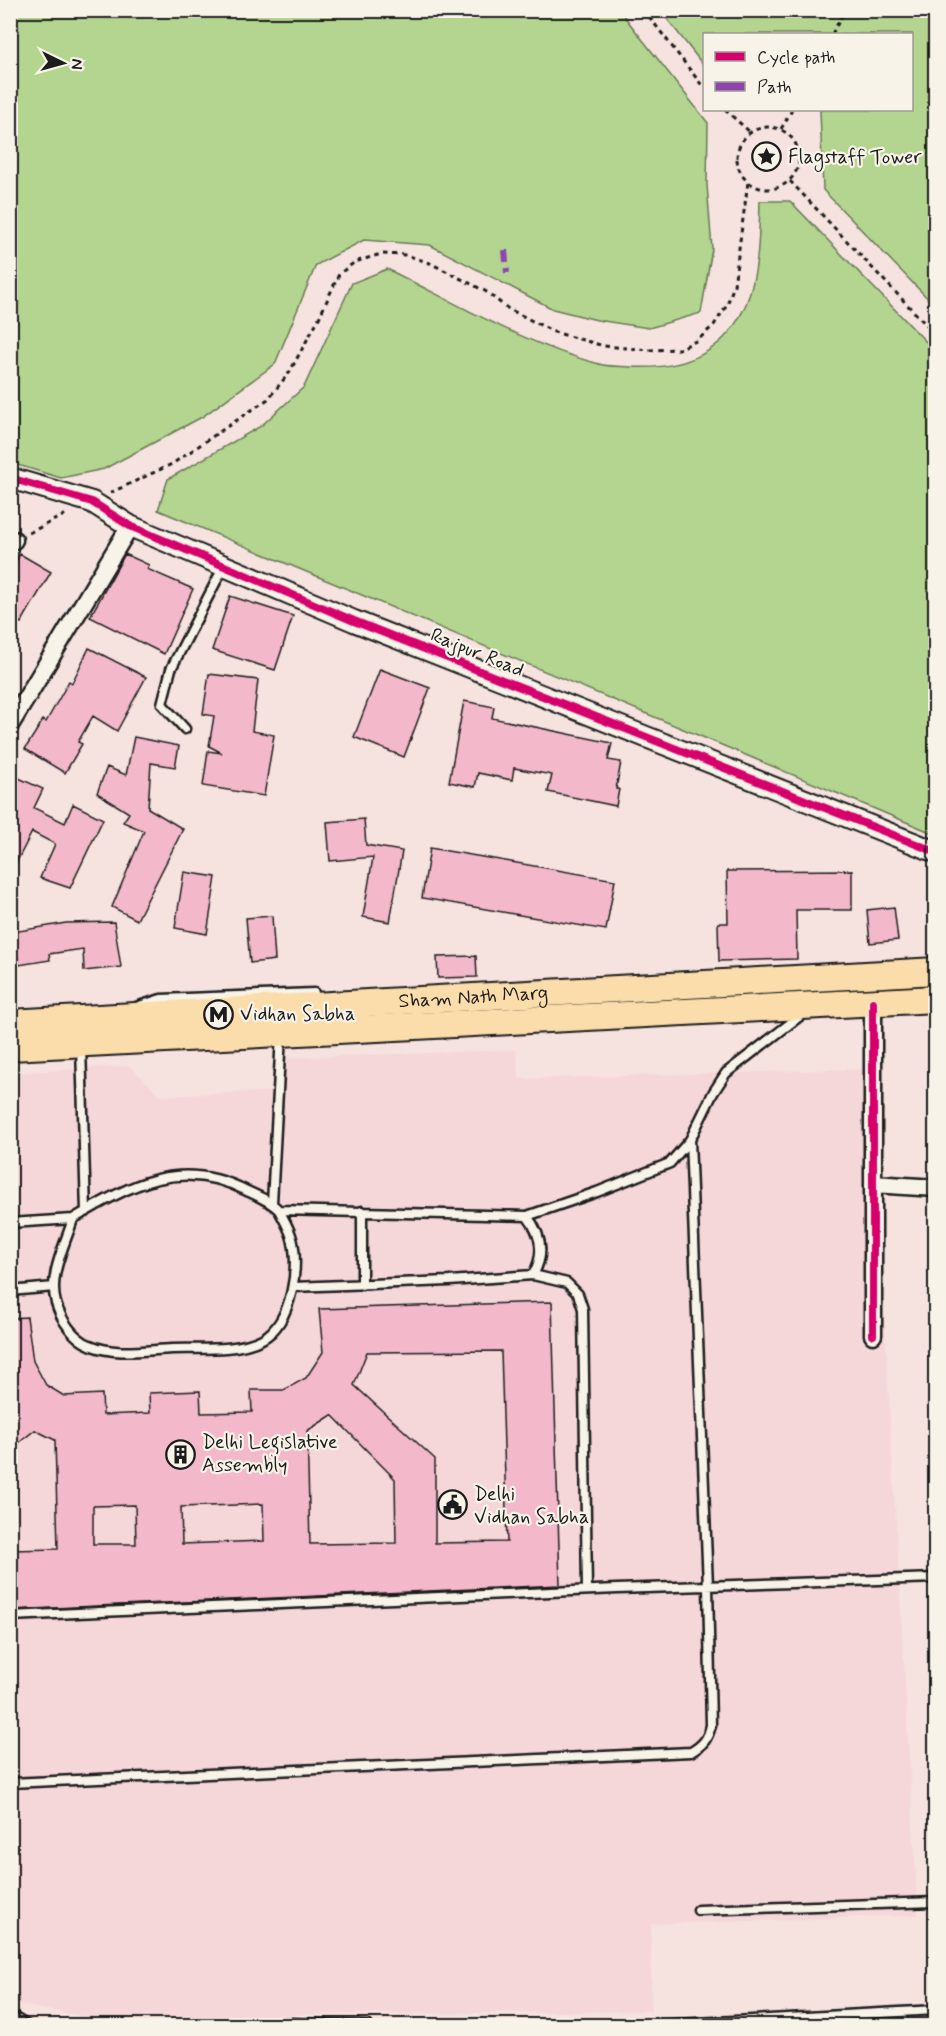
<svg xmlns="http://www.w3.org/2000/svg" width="946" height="2036" font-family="Mynerve,sans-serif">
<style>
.built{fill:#f5d6d9}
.green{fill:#b3d58f;stroke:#687856;stroke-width:1.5}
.building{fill:#f3b9cb;stroke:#1c1c1c;stroke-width:1.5;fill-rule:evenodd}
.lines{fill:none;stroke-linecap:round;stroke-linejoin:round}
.service-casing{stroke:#1c1c1c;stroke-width:13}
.minor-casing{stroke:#1c1c1c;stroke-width:21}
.tertiary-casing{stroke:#1c1c1c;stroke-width:24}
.primary-casing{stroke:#1c1c1c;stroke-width:30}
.path{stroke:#1c1c1c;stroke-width:3;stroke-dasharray:4.5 4.5;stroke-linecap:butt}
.service{stroke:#f7f3e8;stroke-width:8}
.minor{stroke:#f7f3e8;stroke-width:16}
.tertiary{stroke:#f7f3e8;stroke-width:20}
.primary{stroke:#fbddab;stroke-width:26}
.quiet{stroke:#8e44ad;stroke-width:6;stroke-dasharray:12 6;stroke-linecap:butt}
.cycleway-casing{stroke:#f7f3e8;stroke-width:11}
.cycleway{stroke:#d6006c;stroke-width:8}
.labels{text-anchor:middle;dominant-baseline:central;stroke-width:4.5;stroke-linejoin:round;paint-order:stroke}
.poi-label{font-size:20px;fill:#1c1c1c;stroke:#f7f3e8;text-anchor:start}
.street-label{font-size:20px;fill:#1c1c1c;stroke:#f7f3e8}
</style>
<rect width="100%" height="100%" fill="#f6e2df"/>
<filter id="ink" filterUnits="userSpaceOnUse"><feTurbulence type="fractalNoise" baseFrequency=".0167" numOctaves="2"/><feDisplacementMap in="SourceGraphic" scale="12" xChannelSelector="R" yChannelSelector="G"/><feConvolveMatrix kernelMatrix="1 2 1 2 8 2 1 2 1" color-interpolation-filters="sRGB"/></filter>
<g filter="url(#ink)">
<path class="built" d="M516,1050L519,1079L870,1069L918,1915L651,1924V2011L87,2017L11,2003V1073L130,1066L160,1096L281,1091L284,1058Z"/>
<path class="green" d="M10,11H620L708,123L707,185L712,249L701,313L649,328L597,320L553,309L430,245L364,240L316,265L275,364L202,417L104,469L61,478L11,463Z
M661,11H935V306L823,190L820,110H912V34H704V66Z
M760,201H790L935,351V834L158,510L168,479L261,426L304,387L352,283L387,269C454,302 526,345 599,364C609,367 621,366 631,367C682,370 725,354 746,304C759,273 759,234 760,201Z"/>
<path class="building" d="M20,554L51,572L21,623L10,617V572Z
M125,554L149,565L147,569L193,589L164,654L90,617Z
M230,596L293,616L275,670L212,650Z
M89,648L146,677L117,731L93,716L78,742L82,744L65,773L25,749L43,720L46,722L69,681L72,683Z
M380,669L430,688L404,757L354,737Z
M209,674L258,680L252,731L274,735L264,796L203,786L208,751L222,753L209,746L214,716L203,714Z
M464,701L494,707L492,718L612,743L608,760L621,762L616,789H619L616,806L548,792L552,775L514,768L512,780L478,773L475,787L449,782Z
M134,737L179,746L175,767L151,763L148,808L183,829L137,920L112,907L144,831L123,822L129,813L97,793L107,767L126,775Z
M10,774L43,789L34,808L65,823L73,804L103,819L70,888L40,878L55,844L32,832L10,875Z
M364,819L366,845L402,851L390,922L363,917L373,857L330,861L327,822Z
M430,848L615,880L606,930L422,898Z
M852,870V910H796L797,959L719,961L718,923H728L727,871Z
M184,872L216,877L207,934L175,928Z
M894,907L898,940L870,943L867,910Z
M272,916L275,960L250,963L246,918Z
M114,922L121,967L84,971L83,949L49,954L50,960L19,965L13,932L66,923Z
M476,956L477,977L438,978L437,957Z
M552,1302L560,1585L10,1610V1550L58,1549L55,1440L35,1430L10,1450V1318L27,1317L33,1361L46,1385L64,1396L102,1394L103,1415L150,1413L149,1393L200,1391L201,1413L252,1412L251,1390H284L306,1378L323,1352L319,1309ZM501,1351L507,1542L435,1543V1459L354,1385L367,1352ZM332,1415L395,1479L396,1543L310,1544L307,1431ZM263,1504L264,1541L182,1544L181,1507ZM135,1505L136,1544H93V1506Z"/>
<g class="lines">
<defs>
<path id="service" d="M185,729L162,704L171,669L224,566
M136,1007L161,999L314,993
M81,1047L86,1212
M272,1203L281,1035
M279,1210C283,1218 288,1226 291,1235C301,1264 292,1323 262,1339C237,1352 199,1348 172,1349C145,1350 115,1356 90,1345C74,1339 61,1320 56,1303C48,1276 65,1245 73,1219C131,1184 181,1157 247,1191C258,1196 270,1201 279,1210L527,1216L597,1192L670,1163L690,1140L713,1093L726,1073L805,1012
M527,1216C542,1235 545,1254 533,1275
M10,1223L73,1219
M362,1285V1211
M293,1287L449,1281L533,1275L567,1283L578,1294L583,1309L587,1590
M10,1291L54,1287
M10,1616L617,1589L936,1578
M10,1783L691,1752C703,1745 708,1739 711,1725L708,1586L690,1140
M698,1910L936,1902
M10,2015L28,2026
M260,2026L288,2023
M288,2026V2023L368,2026
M640,2026L936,2010"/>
<path id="minor" d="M10,542L14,540
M10,725L130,526
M873,1002V1335
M873,1184L936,1188"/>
<path id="tertiary" d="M10,478L92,502L130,526L354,621L936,852"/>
<g id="primary">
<path id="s1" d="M10,1023L936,971"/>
<path d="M10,1047L936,999"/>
</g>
</defs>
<use href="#service" class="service-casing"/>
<use href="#minor" class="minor-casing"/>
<use href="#tertiary" class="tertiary-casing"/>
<use href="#primary" class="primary-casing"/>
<path class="path" d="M644,10L704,88
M832,34L845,10
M725,110L750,132
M737 158a31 31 0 1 1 62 0a31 31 0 1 1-62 0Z
M781,129L792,110
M790,181L936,335
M110,493L172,464L268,399L289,373L319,318L339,274L355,262L381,254L406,255L430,263L485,291L507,308L554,332L604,346L649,350L679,349L698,340L714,325L727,305L734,285L748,182
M29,533L66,514"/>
<use href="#service" class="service"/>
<use href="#minor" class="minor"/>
<use href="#tertiary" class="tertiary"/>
<use href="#primary" class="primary"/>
<path class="quiet" d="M505,250L507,273"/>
<defs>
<path id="cycleway" d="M10,478L92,502L130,526L354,621L936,852
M873,1002V1335"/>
</defs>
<use href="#cycleway" class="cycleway-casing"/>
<use href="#cycleway" class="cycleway"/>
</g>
</g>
<defs>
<symbol id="sight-ring" viewBox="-11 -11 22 22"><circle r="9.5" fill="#f7f3e8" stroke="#1c1c1c" stroke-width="1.5"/><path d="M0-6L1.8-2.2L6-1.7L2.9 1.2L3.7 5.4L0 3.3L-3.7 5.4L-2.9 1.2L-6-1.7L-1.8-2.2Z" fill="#1c1c1c"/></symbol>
<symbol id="metro-ring" viewBox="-11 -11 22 22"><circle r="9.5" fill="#f7f3e8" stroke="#1c1c1c" stroke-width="1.5"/><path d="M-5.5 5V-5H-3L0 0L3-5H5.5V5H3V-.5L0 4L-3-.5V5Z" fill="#1c1c1c"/></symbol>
<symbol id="building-ring" viewBox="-11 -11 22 22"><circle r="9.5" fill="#f7f3e8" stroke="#1c1c1c" stroke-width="1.5"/><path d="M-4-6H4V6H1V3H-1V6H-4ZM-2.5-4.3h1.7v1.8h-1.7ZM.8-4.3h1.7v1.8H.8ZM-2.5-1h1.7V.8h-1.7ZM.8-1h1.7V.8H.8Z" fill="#1c1c1c"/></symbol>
<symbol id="civic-ring" viewBox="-11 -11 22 22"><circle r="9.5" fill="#f7f3e8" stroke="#1c1c1c" stroke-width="1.5"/><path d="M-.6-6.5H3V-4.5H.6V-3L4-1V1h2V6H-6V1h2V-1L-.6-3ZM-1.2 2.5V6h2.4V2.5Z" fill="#1c1c1c"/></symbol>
</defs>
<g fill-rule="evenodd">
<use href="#sight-ring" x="750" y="140" width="33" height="33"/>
<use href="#metro-ring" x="202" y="998" width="33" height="33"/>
<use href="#building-ring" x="164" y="1438" width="33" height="33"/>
<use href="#civic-ring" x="436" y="1488" width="33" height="33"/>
</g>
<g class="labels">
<g class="poi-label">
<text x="788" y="157">Flagstaff Tower</text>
<text x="240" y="1014">Vidhan Sabha</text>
<text x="202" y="1442">Delhi Legislative<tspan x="202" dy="23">Assembly</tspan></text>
<text x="474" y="1494">Delhi<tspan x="474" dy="23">Vidhan Sabha</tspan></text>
</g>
<g class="street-label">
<text transform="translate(477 653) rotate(22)">Rajpur Road</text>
<text stroke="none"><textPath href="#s1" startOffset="464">Sham Nath Marg</textPath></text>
</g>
</g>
<rect width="946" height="2036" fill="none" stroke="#f7f3e8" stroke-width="36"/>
<rect x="18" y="18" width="910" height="2000" fill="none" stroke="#1c1c1c" stroke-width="2" filter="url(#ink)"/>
<rect x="703" y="33" width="210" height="78" fill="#f7f3e8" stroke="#9f9d96" stroke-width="1.5"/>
<rect x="715" y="52" width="30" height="9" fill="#d6006c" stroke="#9f9d96" stroke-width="1.5"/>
<text x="757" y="63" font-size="18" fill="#1c1c1c">Cycle path</text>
<rect x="715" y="82" width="30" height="9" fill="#8e44ad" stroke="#9f9d96" stroke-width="1.5"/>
<text x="757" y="93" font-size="18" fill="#1c1c1c">Path</text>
<g transform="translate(63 63) rotate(95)" stroke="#f7f3e8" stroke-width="4.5" paint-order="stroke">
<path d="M0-4.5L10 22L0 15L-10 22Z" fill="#1c1c1c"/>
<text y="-9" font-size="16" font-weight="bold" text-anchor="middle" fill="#1c1c1c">N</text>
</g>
</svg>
